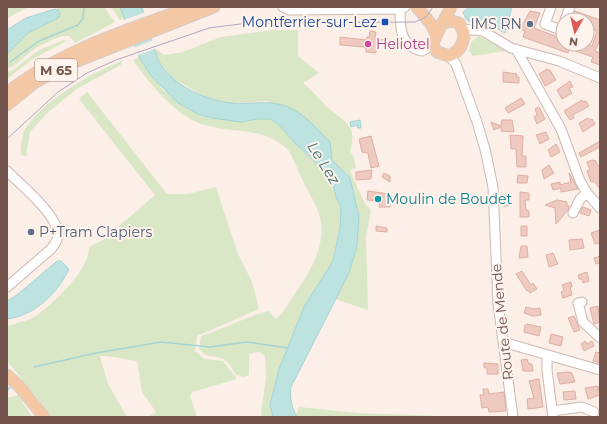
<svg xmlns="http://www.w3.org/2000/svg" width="607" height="424" font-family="Montserrat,sans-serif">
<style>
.green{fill:#d9e7c6}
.water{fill:#bde3e1;stroke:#a4d4d3}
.pier{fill:#fbefe7}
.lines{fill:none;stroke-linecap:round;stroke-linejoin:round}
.stream{stroke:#a4d4d3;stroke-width:1.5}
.building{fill:#eecac1;stroke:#dfafa2}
.minor-casing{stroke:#ceb8b1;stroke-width:11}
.major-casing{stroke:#d5ccca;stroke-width:13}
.minor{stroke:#fff;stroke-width:9}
.major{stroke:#f4c8a5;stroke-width:11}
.tram{stroke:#b1a6c4;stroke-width:1}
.transit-dot{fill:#1a4fb4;stroke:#fef4ed;stroke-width:1.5}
.service-dot{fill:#5c6f8a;stroke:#fef4ed;stroke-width:1.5}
.hotel-dot{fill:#d1479c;stroke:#fef4ed;stroke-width:1.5}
.culture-dot{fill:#0f9aa8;stroke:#fef4ed;stroke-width:1.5}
.labels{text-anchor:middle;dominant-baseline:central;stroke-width:4;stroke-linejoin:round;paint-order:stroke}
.shield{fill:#fef4ed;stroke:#9c847d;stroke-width:1}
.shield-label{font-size:13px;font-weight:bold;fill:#72544d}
.transit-label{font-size:14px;fill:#164399;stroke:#fef4ed;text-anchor:end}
.service-label{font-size:14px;fill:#4e5e75;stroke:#fef4ed;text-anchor:end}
.hotel-label{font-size:14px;fill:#b23c85;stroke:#fef4ed;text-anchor:start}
.culture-label{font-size:14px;fill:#0d838f;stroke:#fef4ed;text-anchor:start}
.street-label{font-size:14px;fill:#72544d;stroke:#fef4ed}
.water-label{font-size:15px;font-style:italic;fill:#427676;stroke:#fef4ed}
</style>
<rect width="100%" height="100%" fill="#fbefe7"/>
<path class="green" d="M7,7H29L7,18Z
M57,7H104L115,22L75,43L69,36C60,34 36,47 28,54C21,59 16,67 7,68V53L29,32L58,16Z
M111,7H125L126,18L120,20Z
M272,30H298V56L319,73L303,83C312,90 319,99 327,107C343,120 359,127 350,151L354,158L356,167L350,171L365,204L371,210L366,237L368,310L335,299L349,273L357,246L350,178L332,160L330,142L267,101L232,103L206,98L171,77L157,58L154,47L164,55L183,52L221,37Z
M479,36L506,51L473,56L469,51L471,42Z
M64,40L66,41L31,60L7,79V72L13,70L39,50Z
M139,57L163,90L198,114L212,118L241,122L257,119H270L278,124L294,142L332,178L336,197L341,207L340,228L333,261L304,307L279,369L270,405L273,417H262L261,414L266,377L265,356L259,352L249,354V375L243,377L235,374C227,357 222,358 205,355L199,349L201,336C224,329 245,317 268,311L276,319C284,313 288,304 294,295C309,274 327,245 320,217C317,204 307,191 302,179C297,170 293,153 285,147C257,126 236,134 205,125C177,118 149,83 133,60Z
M122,61L121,65L78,88L47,113L30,132L26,156L21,155C21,148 21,140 23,134C35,105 94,71 122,61Z
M87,92L167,194H188L216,187L238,254L252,282L259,309L197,336L195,351L205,359L223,361L237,379L192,392L190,396L197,417H148L156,412L142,392L137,361C128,360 106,355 100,356L108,384L127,417H49L43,405L7,361V326C16,323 29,321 36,316C54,303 90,269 89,247L103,240L155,195L79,99Z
M18,395L32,417H7V398Z
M299,407L357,413L466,417H295Z"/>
<path class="water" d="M120,7H142C147,23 151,41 157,57C168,84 204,100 231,103C251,105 269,99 288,107C305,114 318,130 330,142L332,160L350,178L359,217L357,246L349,273L291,387C289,397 292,408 297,417H273L270,405L279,369L304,307L333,261L340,228L341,207L336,197L332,178L294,142L278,124L270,119H257L241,122L212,118L198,114L178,103L151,76L139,57Z
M469,7H512L505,33C499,30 493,26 487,24C475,20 468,28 463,12Z
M55,9L58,10L60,15L58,18L28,33L7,54V30L26,18Z
M360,120L361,128H358L357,125L351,127L350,122Z
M57,261H61L69,269C58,293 34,316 7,319V301L17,295Z"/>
<path class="pier" d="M146,12L147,16L125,24L124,20Z
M154,40L157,48L136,56L133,48Z"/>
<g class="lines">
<path class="stream" d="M10,62L39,41L78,25L83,18L84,7
M34,367L96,353L161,342L210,347L247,342L288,348
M7,391L10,387"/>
</g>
<path class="building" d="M530,11L540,13L534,28L563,39V44H588L592,46L597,31L587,27V20H571L575,11L600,20V43L599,42L595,51L600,53V65L591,62L593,57L581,53L569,48L568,53L523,37L525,31L520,29Z
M370,31L376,32L375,38L385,40L384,46L377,45L376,53L366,52V49L364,47L340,45V37L366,40L367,37H369Z
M547,69L550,70L556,80L545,86L539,74Z
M503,72L517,74L516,77H519V83L503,82Z
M570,81L573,87L569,88L572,93L562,99L557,90Z
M521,98L525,104L508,113L505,108Z
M582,100L583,102L586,101L589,106L573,115L574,118L570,120L564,111Z
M539,107L545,119L537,124L534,117L537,115L535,109Z
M588,118L590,120L592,119L595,124L583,132L579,123Z
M502,120H512L514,132L501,131V127L494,130L491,122L501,126Z
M546,132L549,139L540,144L536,135Z
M510,135L523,136L522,156H526V167H517L516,149H511Z
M371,136L379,166L371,168L368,153L362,152L359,139Z
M600,141V147L581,157L579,153Z
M556,144L560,152L551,157L548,150Z
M592,160L596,161L598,166L600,165V189L594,181L591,182L587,171L590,170L587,162Z
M549,165L554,173L544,179L542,170Z
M372,170L371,179L356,180V172Z
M384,173L390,176V182L382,177Z
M569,173L578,189L561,192V188L553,190L551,184L560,182V185L571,182Z
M518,175L528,176L527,183H517Z
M368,191L389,194V198H392L390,207H379L380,201L367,200Z
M520,192L529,193V200H525L526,210L529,211V217H520Z
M503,200H508V206H503Z
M557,200L567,202V206H569L568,210L556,224L555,208L545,205Z
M583,207L591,210L589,216L580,213Z
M376,226L387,228V232L376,231Z
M521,226H527V236H521Z
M600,230V243L595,244L591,233Z
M582,239L584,248L570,250L569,240Z
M521,246H527L528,257L519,258Z
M553,253L558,264L549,267L546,255Z
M600,256V263L596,264L594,258Z
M522,271L531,285L533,283L537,289L530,293L528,290L527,291L516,274Z
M587,272L589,281L583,283L582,279H579L578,275Z
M571,282L572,287H570L572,295L563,298L561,292L564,290L562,285Z
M598,306L600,322L594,324L590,308Z
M526,307L534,309L540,308L541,315L533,316L524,313Z
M574,316L580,330L574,332L568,318Z
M527,324L541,327L539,336L524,332L525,325Z
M551,334L563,337L561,346L549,343Z
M585,341L587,344L592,341L594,346L584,351L581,344Z
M596,352L600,353V363L593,361Z
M527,359L529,364H532L533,371H523L521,360Z
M484,363L498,364V374H487V368H484Z
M569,372L572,373L575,382L560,384L557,373Z
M539,379L543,407L528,409L527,399L534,398L529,381Z
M598,386L600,395L588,399L585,388Z
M483,389H488L489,394L504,392L506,411L489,412L488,407L482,408L480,395H484Z
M575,391L576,399L564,400L563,392Z"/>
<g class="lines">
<defs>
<path id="minor" d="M283,7L289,10L400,9L405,7
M400,7C400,26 399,46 422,51L433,45
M551,7L545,24L561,30L563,25
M565,20L570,7
M463,29L483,31L511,48L559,61L600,78
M516,49L561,129L580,181L587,193L600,208
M449,56L456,64L477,122L485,149L493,187L498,303L513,417
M7,171C21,185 58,215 58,235C58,241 54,245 51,249L7,287
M573,213L580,199L587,193
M582,302L578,303L583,322L600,338
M503,342L600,370
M547,356V370L553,417
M552,411L582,407L594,412"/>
<path id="major" d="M417,7L431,24L436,34
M444,23L451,21L459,23L464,33C464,44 459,52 449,56L437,52L433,45C436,31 445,20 451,7
M7,93C59,51 130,29 192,7
M7,105L34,83L62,67L214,7
M7,375L19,386L44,417"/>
</defs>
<use href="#minor" class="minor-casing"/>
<use href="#major" class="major-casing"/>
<use href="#minor" class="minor"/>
<use href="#major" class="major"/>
<path class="tram" d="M7,139L58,92L87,73L116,60L209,28L248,23L415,22L426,17L433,7"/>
</g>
<rect class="transit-dot" x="381" y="18" width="8" height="8" rx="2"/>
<g class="service-dot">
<circle cx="530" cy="24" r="4"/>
<circle cx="31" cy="232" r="4"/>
</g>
<circle class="hotel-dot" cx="368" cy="44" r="4"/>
<circle class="culture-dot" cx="378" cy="199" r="4"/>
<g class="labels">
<rect class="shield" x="35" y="59" width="42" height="22" rx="3"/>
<g class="shield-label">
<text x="56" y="70">M 65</text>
</g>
<g class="transit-label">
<text x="377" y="22">Montferrier-sur-Lez</text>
</g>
<g class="service-label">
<text x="522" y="24">IMS RN</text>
<text x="39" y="232" text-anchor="start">P+Tram Clapiers</text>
</g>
<g class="hotel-label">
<text x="376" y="44">Heliotel</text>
</g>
<g class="culture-label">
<text x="386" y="199">Moulin de Boudet</text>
</g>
<g class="street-label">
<text transform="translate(502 322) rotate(-96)">Route de Mende</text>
</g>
<g class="water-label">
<text transform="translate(324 163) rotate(58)">Le Lez</text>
</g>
</g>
<rect width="607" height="424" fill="none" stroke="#72544d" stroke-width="16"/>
<g transform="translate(575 32) rotate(188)"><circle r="19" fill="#fef4ed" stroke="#c6b4ad"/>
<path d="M0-3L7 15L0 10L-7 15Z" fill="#db5c56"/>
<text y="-6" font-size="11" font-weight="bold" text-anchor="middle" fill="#72544d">N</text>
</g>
</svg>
